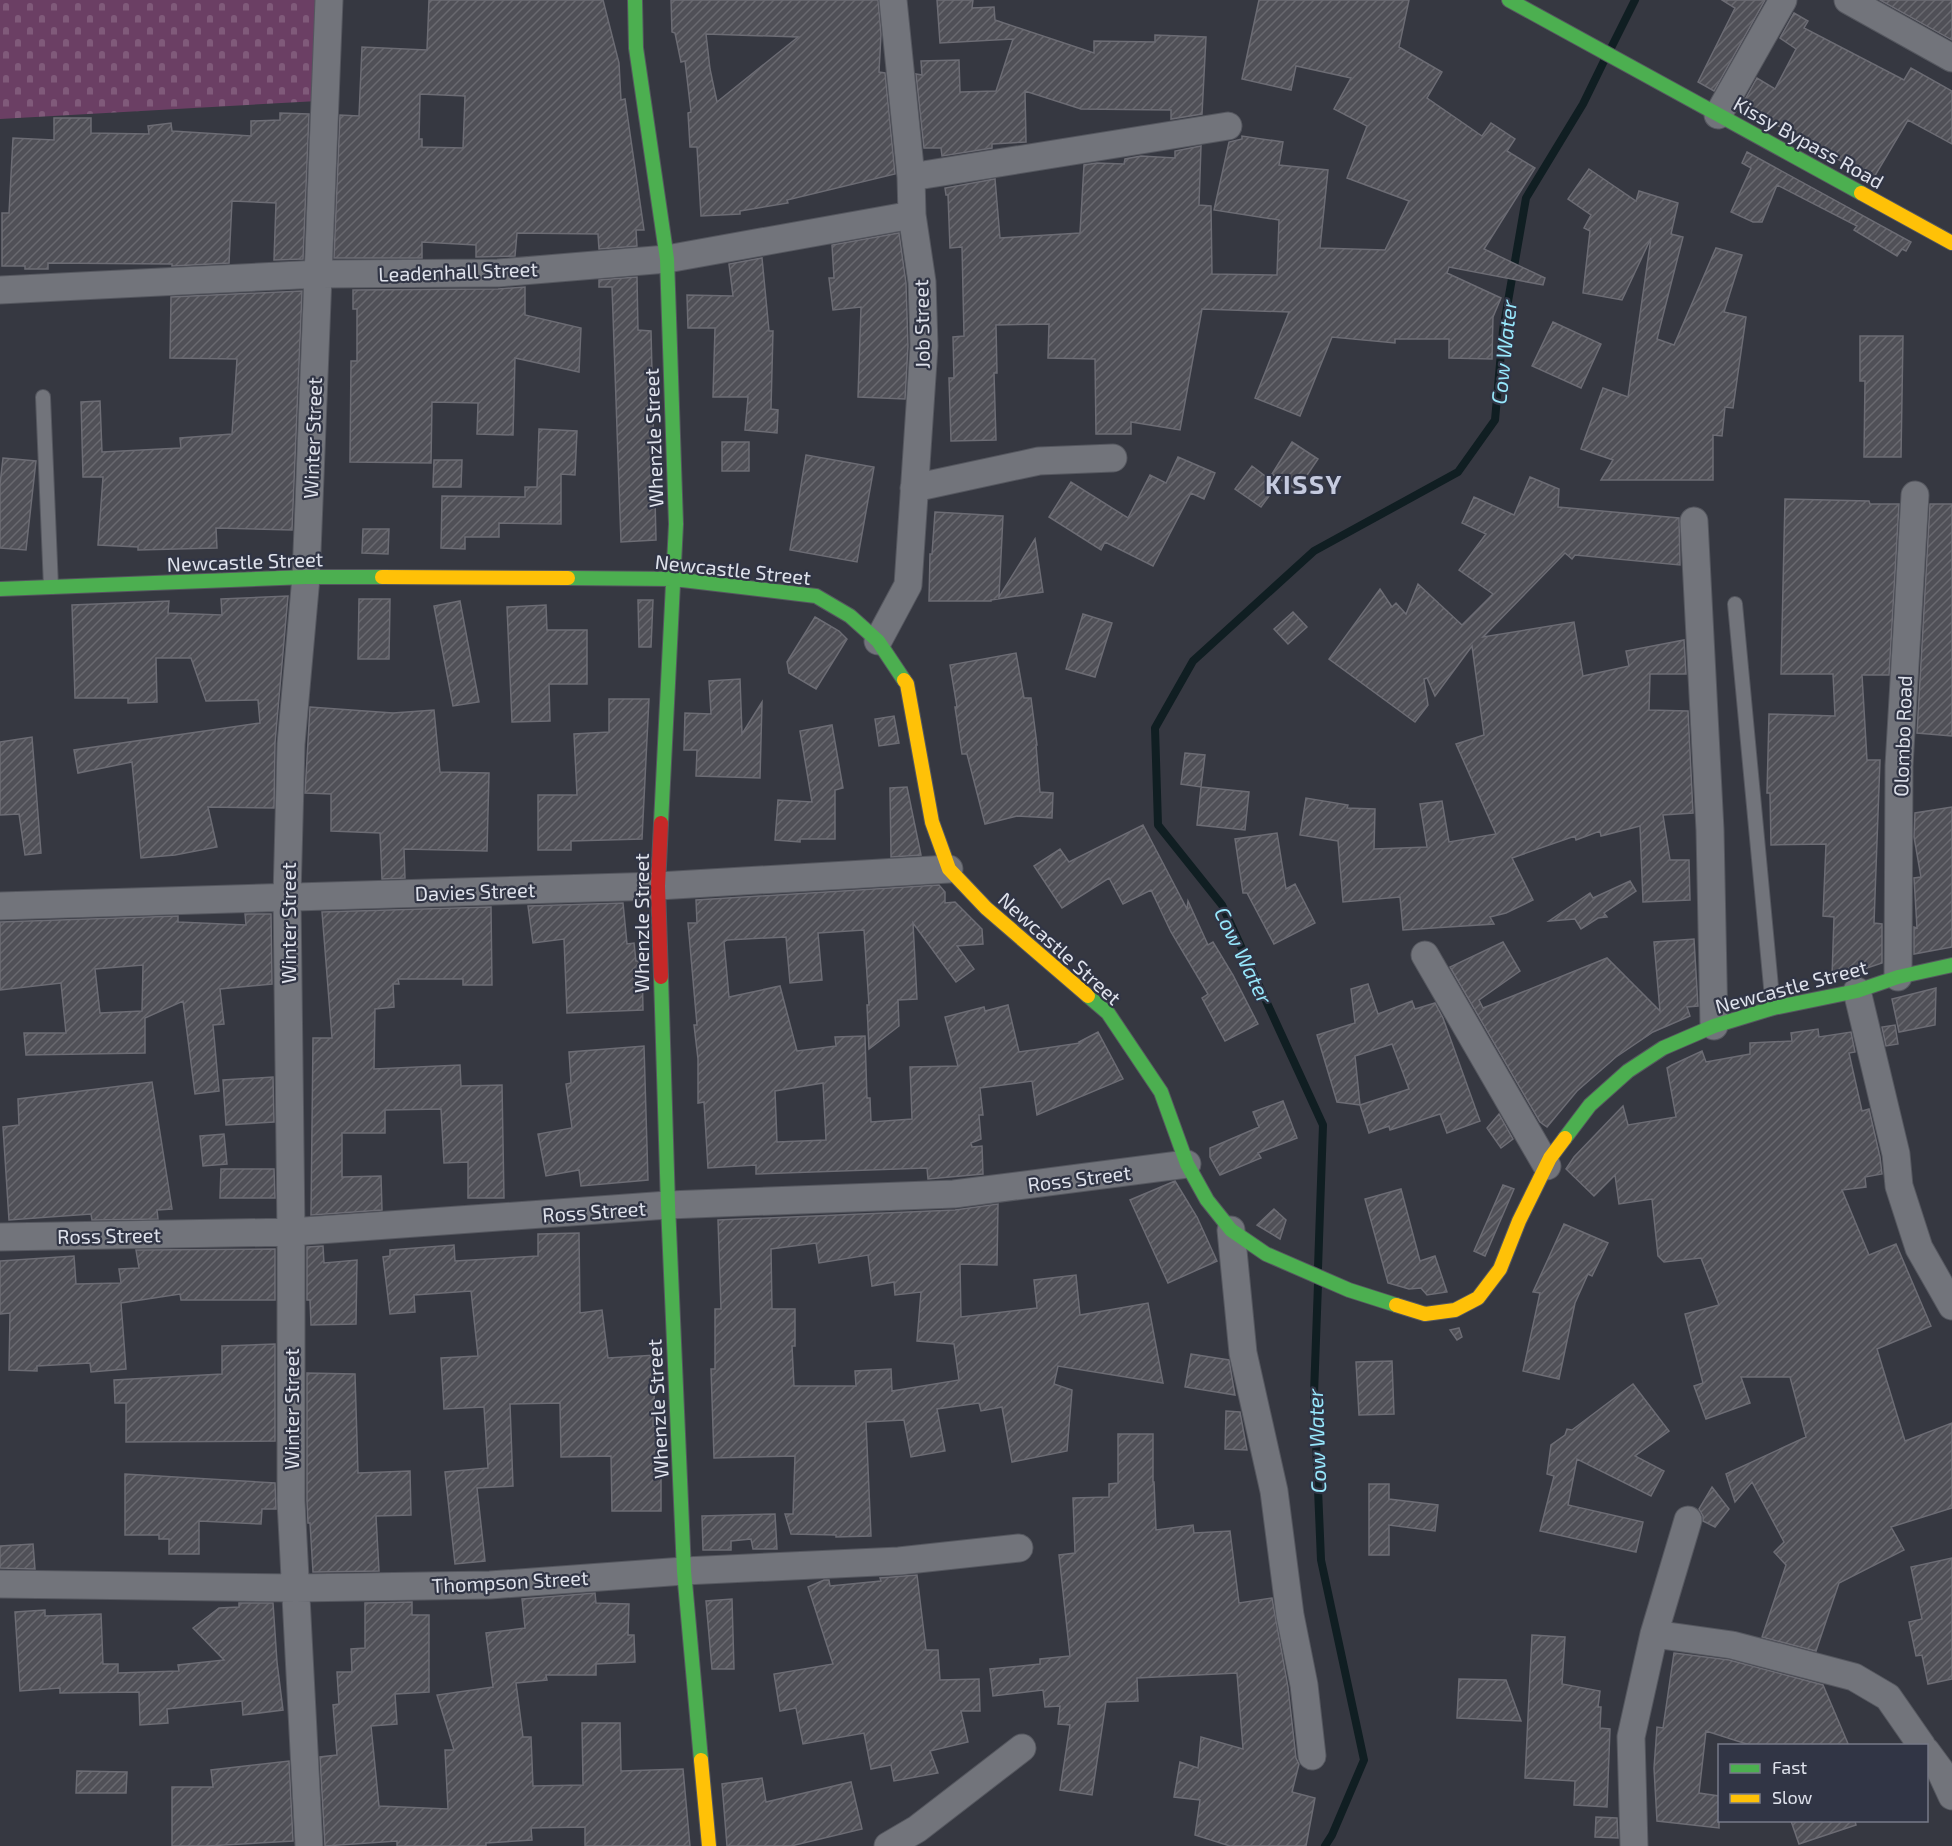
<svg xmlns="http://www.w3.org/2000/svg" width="1952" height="1846" font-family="'Exo 2',sans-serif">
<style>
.cemetery{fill:url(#cemetery-stones)}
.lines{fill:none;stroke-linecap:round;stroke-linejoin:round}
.stream{stroke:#101e22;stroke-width:8}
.building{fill:url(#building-hatch);stroke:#6c6c74;stroke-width:1.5;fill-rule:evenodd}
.lane-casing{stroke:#55575f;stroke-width:16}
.street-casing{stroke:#55575f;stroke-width:29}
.fast-casing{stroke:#55575f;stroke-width:16}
.slow-casing{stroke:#55575f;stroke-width:16}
.jam-casing{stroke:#55575f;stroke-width:16}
.lane{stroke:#72747b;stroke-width:14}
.street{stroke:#72747b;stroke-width:27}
.fast{stroke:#4caf50;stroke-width:14}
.slow{stroke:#ffc107;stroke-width:14}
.jam{stroke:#c62828;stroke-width:14}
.labels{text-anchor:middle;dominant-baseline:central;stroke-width:4.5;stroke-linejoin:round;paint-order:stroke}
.street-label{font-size:20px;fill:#dfe2ec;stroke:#313545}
.water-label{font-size:21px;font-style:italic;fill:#97e7fb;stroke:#313545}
.district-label{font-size:26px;font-weight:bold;letter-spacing:1.5px;fill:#c5cade;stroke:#313545}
</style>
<defs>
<pattern id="cemetery-stones" width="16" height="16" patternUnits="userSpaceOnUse" patternTransform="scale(1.5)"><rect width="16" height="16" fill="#6b3f64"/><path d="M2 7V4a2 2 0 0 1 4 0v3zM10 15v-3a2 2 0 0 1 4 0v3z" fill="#805a7a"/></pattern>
<pattern id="building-hatch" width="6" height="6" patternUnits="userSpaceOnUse" patternTransform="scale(1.5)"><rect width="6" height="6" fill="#505057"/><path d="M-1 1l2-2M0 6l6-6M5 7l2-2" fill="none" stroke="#69696f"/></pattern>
</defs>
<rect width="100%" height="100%" fill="#363841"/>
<path class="cemetery" d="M0,0H322L318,101L0,119Z"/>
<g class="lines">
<path class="stream" d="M1610,50L1635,0
M1318,1268L1323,1125L1222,905L1158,825L1155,728L1193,661L1314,551L1458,472L1495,420L1503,330L1526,198L1583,104L1604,61
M1318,1284L1314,1394L1321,1560L1364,1760L1332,1835L1325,1846"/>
</g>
<path class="building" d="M429,0H603L619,63L621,100L625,99L644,230H636L637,246L599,249L598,234L517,233L515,256L476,257V245L422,242V258H334L340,115L359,116L362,47L427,50ZM420,94L465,96L463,148L422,147V139H419Z
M671,0H878L881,34L879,72L885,73L895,174L787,200L788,203L740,211V214L701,216L697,147H690L688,113L691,112L685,61L681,62L675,33L672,32ZM706,34L798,37L717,102L710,69Z
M937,0H973L972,8L994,7L995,20L1094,53V41L1155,42V35L1206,37L1202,114L1171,119V110L1081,109L1025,91L1026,142L992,144V148L942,156L941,148H924L916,74L922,75L921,61L959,60L960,92L996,91L1013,39L940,43Z
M1259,0H1409L1399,47L1442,72L1427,98L1482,136L1491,123L1515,139L1507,151L1535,168L1484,249L1545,278L1543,285L1449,267L1447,273L1501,298L1493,317L1492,359L1449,358V339H1395V343L1332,337L1300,416L1255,398L1289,312L1202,309L1180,430L1131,422V434H1096L1095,359L1048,358L1049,324L996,325L997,373H994L996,440L951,441L949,378H954L953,337L964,336L962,247L950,248L948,195H946L945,188L995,179L1000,238L1080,233L1084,165L1097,163L1124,164L1125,159L1141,156L1175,158V151L1201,146L1199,205L1211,206L1212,274L1277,275L1279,220L1214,210L1229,142L1242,139V136L1283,142L1279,165L1328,170L1320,248L1385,250L1409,201L1347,178L1367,126L1334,109L1351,78L1296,66L1291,90L1242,79Z
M1722,0H1765L1714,91L1698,82L1735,8Z
M1880,0H1952V40Z
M1794,13L1808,21L1804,28L1904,80L1911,68L1952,91V144L1908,120L1873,179L1766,119L1767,118L1743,103L1757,78L1775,89L1796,49L1780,38Z
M280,113L309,114L303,259L274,260L276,203L232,201L229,263L172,266V264L48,263V269H25V266H2V213H9L13,138L54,140V118H91V133L149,134L148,126L171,123L172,131L251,136V121L280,120Z
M1747,152L1911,242L1906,251L1902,249L1897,256L1854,230L1857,226L1777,185L1762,222H1753L1731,212L1751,168L1742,163Z
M1589,169L1636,201L1639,191L1678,203L1671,234L1683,237L1657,339L1674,345L1716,248L1742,255L1724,312L1746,317L1733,408L1725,407L1722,436L1713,435V480H1601L1613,460L1581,449L1603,388L1628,397L1651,238L1622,300L1583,293L1590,231L1584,228L1591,215L1568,199Z
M899,233L906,283L908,346L905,399L858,397L861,307L833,310L829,278H834L832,245Z
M762,258L769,331H773L771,409L778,410L777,433L745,430L748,397H713L715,328H688L687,295L733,296L729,264Z
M637,277L638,330L651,331L656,540L621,542L612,287H599V280Z
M525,287V315L581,328L579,372L515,358L513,435L477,434L478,403L432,402L431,463L350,462L351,361H357V309H353V290L498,289Z
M302,291L292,530L216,528L217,548L138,550V547L98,545L103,477H83L81,402L100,401L102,452L181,448L180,438L232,434L237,359L170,358L171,297Z
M1553,322L1601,344L1581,388L1532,366Z
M1860,336H1903L1901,457H1864L1865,381H1860Z
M539,429L577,431L575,475L561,474V524L499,523V537H465V549L441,548L442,496L525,497V487H537Z
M722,442H749V471H722Z
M1292,442L1318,459L1297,490L1272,474Z
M806,455L874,467L857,562L790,550Z
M1178,457L1215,473L1204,499L1191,493L1153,566L1105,542L1101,550L1049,517L1071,482L1128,518L1150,475L1166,483Z
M3,458L36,461L26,550L0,548V484Z
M434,460H462L461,487H433Z
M1252,466L1277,485L1261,507L1235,489Z
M1530,477L1559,489L1558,507L1679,518L1680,565L1575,555L1572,559L1565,553L1483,637L1574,622L1583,676L1629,666L1626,651L1684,640L1686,674H1650L1649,710L1688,711L1693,813L1663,815L1670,860H1689L1690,900L1643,902L1640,826L1601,836L1600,831L1576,840L1575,836L1512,858L1533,900L1506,913L1490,917L1494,924L1403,930L1400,897L1343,902L1338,841L1300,835L1306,798L1348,805L1347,808L1375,809L1374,849L1427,847L1420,804L1442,801L1449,842L1496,834L1456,744L1484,735L1472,646L1435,696L1427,678L1424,679L1428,705L1415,722L1329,659L1380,589L1392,607L1396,603L1406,614L1418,584L1462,625L1493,594L1459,570L1486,534L1462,523L1474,497L1514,515Z
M1785,499L1869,501L1870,504H1899L1889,675H1862L1867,760H1880L1874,923L1882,924V963L1852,973L1832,977L1834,917L1823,916L1826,844L1771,845L1770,793H1767L1769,714L1835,716L1833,674H1781Z
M1930,504H1952V736L1917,733Z
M935,512L1003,516L999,597L1035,539L1043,592L991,600V601H929L930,554H932Z
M363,529H389L388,554L362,553Z
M288,596L275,743L274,808L208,807L217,847L175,855L141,858L132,762L78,773L74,750L260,723L258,700L206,701L191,658H156L157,702L128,703V698H75L72,605L169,601L168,613L222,615L221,599Z
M359,599H390L389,659H358Z
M638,600H653L651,647H639Z
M460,601L479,702L453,706L434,606Z
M546,605L547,630H587V684H549L550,721L512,722L507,607Z
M1293,612L1307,627L1288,644L1274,629Z
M1083,614L1112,623L1095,677L1066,669Z
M815,617L839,631L847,639L816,689L789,673L787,662Z
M1016,653L1024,698H1031L1037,745H1036L1040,792L1053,793L1052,818L1017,816L985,824L967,754H962L955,707H957L950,665Z
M740,679L742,734L762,702L760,778L696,776L697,750H684L685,713L711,714L709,681Z
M609,699H649L642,839L571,841V850H538V795H577L574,734L609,732Z
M310,707L393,713L434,710L440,772L489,773L487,851L404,849L405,878L382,879L380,833L331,831V794L305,793Z
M894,716L899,743L879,746L875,719Z
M832,725L843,788L835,790V839H800V842L775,840L778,800L812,802L800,731Z
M32,737L41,853L25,855L19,814L0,815V742Z
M1185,753L1205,755L1201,787L1181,784Z
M907,787L921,855L891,857L890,788Z
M1201,787L1249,792L1245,830L1197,825Z
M1952,807V947L1914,954V927L1917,928L1914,878L1921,877L1914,837L1915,813Z
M1143,825L1187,909L1188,901L1208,945L1213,942L1233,975L1258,1024L1225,1041L1202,998L1208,994L1171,932L1151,890L1123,904L1109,878L1062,908L1034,866L1060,849L1069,862Z
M1277,833L1286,889L1295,884L1315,923L1274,944L1247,893H1243L1235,839Z
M1630,881L1636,891L1604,913L1607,917L1598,918L1581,929L1575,919L1549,921L1590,893L1593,898Z
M939,885L945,892V903L955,902L982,929L983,944L957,946L974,969L956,982L913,923L917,999L898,1000L899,1026L869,1049L867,1005H869L864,930L818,933L822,980L790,983L786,937L727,940L724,942L729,997L780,986L797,1051L836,1046L835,1037L865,1036L867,1098H870L871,1122L912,1119L910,1067L958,1066L945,1017L984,1007L985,1011L1008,1005L1019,1052L1080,1043L1079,1042L1098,1032L1123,1079L1037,1115L1032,1081L980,1088L983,1115H979L981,1139L971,1143L972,1147L982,1146L983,1174L928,1179L927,1168L756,1174V1165L708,1168L704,1102L698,1103V1059L694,1025H697L688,923H697L696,900ZM823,1083L826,1140L777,1142L775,1091Z
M623,903L627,944L634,943L636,961H642L643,1010L567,1013L564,939L533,943L528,906Z
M491,907L492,985H463V979H398L399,984H393L394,1007L375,1009L374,1069L460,1065L461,1086L502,1085L504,1198H468V1162L444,1163L441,1109L385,1110V1133H342V1177L381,1176L382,1210L311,1215L313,1038H332L322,912Z
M245,914H271L272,984L220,989L224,1024L213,1025L219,1091L195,1094L183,1001L145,1018V1053L26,1055L24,1033H66L61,983L0,990V922L178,916V922L246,925ZM143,965L142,1011L100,1013L95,969Z
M1694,939L1698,1006L1687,1007L1690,1016L1653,1032L1616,1057L1577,1091L1547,1127L1540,1122L1450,967L1503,942L1520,971L1479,1000L1483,1008L1607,958L1660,1011L1654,942Z
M1368,984L1378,1014L1412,1001L1415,1009L1435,1003L1443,1018L1480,1121L1447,1133L1440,1114L1390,1130L1389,1126L1369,1133L1360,1105L1337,1102L1317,1035L1355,1023L1351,989ZM1392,1044L1409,1089L1360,1105L1355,1056Z
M1936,988L1935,1025L1899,1032L1892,999Z
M1895,1025L1898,1044L1886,1046L1882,1027Z
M1818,1029L1819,1037L1851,1032L1855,1052L1849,1053L1862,1111L1869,1109L1880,1157L1882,1174L1865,1177L1866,1187L1842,1190L1869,1255L1896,1244L1931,1326L1877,1349L1905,1441L1952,1423V1508L1891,1527L1904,1550L1839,1583L1816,1651L1762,1637L1786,1565L1774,1552L1784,1542L1752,1482L1735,1502L1726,1474L1806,1437L1790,1377H1741L1750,1403L1706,1419L1694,1386L1703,1383L1685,1314L1719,1305L1701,1258L1664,1262L1658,1256L1652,1199L1619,1204L1615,1175L1594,1196L1566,1169L1574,1157L1623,1106L1628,1125L1676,1117L1667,1068L1672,1065L1702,1051L1706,1062L1750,1054V1043L1792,1041L1791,1033Z
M644,1046L648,1180L581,1186L579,1170L546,1176L538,1134L572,1128L566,1084L571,1083L569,1052Z
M273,1077L274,1122L226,1125L223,1080Z
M152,1082L172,1209L157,1210L158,1219L92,1220L91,1214L9,1220L3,1127L19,1125L18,1099Z
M1283,1101L1297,1138L1258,1153L1261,1158L1220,1175L1210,1157V1148L1259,1127L1253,1112Z
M1499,1114L1513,1139L1501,1148L1487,1128Z
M224,1134L227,1164L203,1166L200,1136Z
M221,1169H274L275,1198H220Z
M1175,1181L1197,1217L1217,1261L1168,1283L1130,1200Z
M1503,1185L1514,1189L1485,1256L1474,1251Z
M1401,1189L1420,1261L1435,1256L1447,1292L1427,1295L1421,1288L1409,1289L1388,1283L1365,1199Z
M998,1204L997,1265L960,1264L961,1317L1037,1308L1034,1280L1076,1275L1080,1315L1148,1303L1163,1383L1058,1366L1054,1384L1072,1390L1067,1451L1012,1462L1002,1407L981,1411L979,1403L937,1409L945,1451L911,1457L904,1420L866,1422L871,1536L836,1537V1535L791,1534L785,1514H793L795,1456L714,1458L711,1369H715V1309H721L718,1220L955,1210ZM816,1243L819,1263L868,1255L872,1286L894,1282L895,1295L921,1292L917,1341L954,1344L959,1380L892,1391L891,1369L855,1371L856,1386H794L792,1346H795V1309H772L771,1249Z
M1274,1209L1286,1220L1280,1239L1257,1225Z
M1564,1224L1608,1243L1592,1276L1588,1274L1575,1303L1559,1379L1523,1371L1540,1293L1533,1292Z
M579,1233L580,1313L602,1310L608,1358L656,1355L653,1426L658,1427L657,1477H661V1511H612L611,1456L561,1457L560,1403L510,1404L513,1486L477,1488L485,1561L455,1564L445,1472L488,1468L484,1407L444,1409L441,1358L478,1356L471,1291L414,1295L415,1312L390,1314L383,1257L390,1256V1250L454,1245L455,1261L538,1256V1234Z
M323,1246L324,1263L357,1260L356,1324L311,1325L310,1300H307V1247Z
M275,1249V1300H181L180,1294L121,1303L126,1369L91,1372L90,1363L37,1366V1371L9,1370L10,1313L0,1314V1261L74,1256L76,1284L121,1283L119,1269L139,1268L136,1250Z
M1459,1328L1462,1337L1457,1340L1450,1330Z
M275,1344V1441L126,1442V1403H115L114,1380L222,1374V1346Z
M1191,1354L1229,1360L1235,1395L1185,1387Z
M1392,1361L1394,1414L1359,1415L1356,1362Z
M307,1373L355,1374L358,1473L410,1471L411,1515L376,1516L379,1571L313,1572L310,1523H308L307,1501Z
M1633,1384L1669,1431L1635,1456L1664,1471L1651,1496L1577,1459L1568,1505L1643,1522L1636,1552L1540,1531L1554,1476L1547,1474L1551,1445L1565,1435L1567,1429L1572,1430Z
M1226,1411L1240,1412L1247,1450L1225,1449Z
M1118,1434H1153V1482H1154L1156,1530L1193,1525L1194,1533L1230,1531L1239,1603L1272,1598L1288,1687L1296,1758L1299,1764L1292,1792L1315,1798L1306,1846H1230L1195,1835L1200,1800L1174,1797L1180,1762L1198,1768L1201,1737L1243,1749L1237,1673L1137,1678L1138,1701L1106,1702L1092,1795L1060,1790L1070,1725L1058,1724L1060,1706L1045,1707L1043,1690L993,1696L990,1669L1040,1664V1659L1070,1656L1059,1555L1075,1553L1073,1498L1109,1497V1484L1118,1483Z
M125,1474L275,1483L276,1509H262L261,1524L199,1521V1554H169V1539H159V1535H125Z
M1369,1484H1389V1499L1438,1505L1435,1531L1389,1525V1555H1369Z
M1712,1487L1729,1509L1715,1527L1703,1521V1516L1699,1509Z
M775,1514L777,1549H753L751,1539L731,1541V1550H703L702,1516Z
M33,1544L35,1569L0,1568V1546Z
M1952,1558V1679L1928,1684L1922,1655L1916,1656L1909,1622L1922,1619L1911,1567Z
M917,1575L926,1650H938L940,1680L979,1679L980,1711H961L968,1742L930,1751L938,1773L894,1781L891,1765L871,1769L864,1733L803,1744L796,1708L780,1711L774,1674L833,1664L808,1587L824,1580H829L830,1586L881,1581L880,1578Z
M595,1593L596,1603L629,1604L628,1635H634L635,1662L596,1664V1675H546L547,1680L516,1683L523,1737H531L533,1786L583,1785L582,1723H620L621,1771L683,1769L690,1846H585V1827L531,1828L532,1840L486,1843V1846H397V1841L325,1846L320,1757L337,1755L333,1705L339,1704L337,1672H352L351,1649L365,1648V1603L412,1602V1615H429V1692L395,1694L397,1724L371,1726L379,1806L448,1809L445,1750H454L437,1695L493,1687L486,1633L525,1628L522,1599Z
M732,1599L734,1669H712L706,1601Z
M239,1603H273L277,1662L283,1710L243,1715L242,1701L167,1709L168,1723L140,1725L139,1692L60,1693V1688L20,1691L15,1612L45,1610V1616L101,1614L103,1664H118V1673L179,1671L178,1665L224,1660L193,1628L219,1608L239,1607Z
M1532,1635L1565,1637L1562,1684L1600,1691L1598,1707H1601L1600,1728L1610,1729L1607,1807L1574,1805L1575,1781L1525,1778Z
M1674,1653L1729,1660L1823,1685L1849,1746H1753L1706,1731L1699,1793L1719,1796V1828L1657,1821L1654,1768L1657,1727L1663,1728Z
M1459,1679L1506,1680L1521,1721L1457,1718Z
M289,1761L293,1841L207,1846H172V1787H213L211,1770Z
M77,1771L127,1772L126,1793H76Z
M762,1778L766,1802L851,1782L862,1829L791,1846H727L722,1784Z
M1596,1817L1617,1818L1618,1838L1595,1837Z
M1791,1821H1855L1856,1825L1799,1844Z"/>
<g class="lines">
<defs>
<path id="lane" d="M43,397L51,587
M1735,604L1773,1008"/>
<path id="street" d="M1848,0L1952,58
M1718,115L1783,0
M911,177L1228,126
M0,290L319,274L498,273L667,259L912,215
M914,488L1039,461L1113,458
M1694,521L1710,830L1714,1026
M878,641L908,585L924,346L922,282L912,215L911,177L893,0
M0,906L658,886L949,869
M1425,955L1547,1166
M1898,977L1899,766L1915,495
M1857,991L1896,1154L1899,1186L1919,1248L1952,1306
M1231,1230L1243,1353L1274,1491L1290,1615L1304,1685L1312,1756
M0,1237L291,1232L668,1205L954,1194L1187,1164
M0,1584L296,1588L490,1585L684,1571L899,1561L1019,1548
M1654,1634L1732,1645L1854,1677L1888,1697L1922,1746
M1926,1751L1940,1770L1952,1796
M309,1846L291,1501V1232L287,897L291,744L306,577L329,0
M888,1846L917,1829L1022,1748
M1634,1846L1631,1737L1654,1634L1688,1520"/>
<path id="fast" d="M635,0L636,48L667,259L676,524L661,823
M1509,0L1861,193
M568,578L674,579L816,596L850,616L878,641L904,680
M0,589L306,577H382
M661,977L668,1205L684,1571L701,1760
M1088,996L1108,1013L1161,1092L1187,1164L1207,1200L1231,1230L1266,1254L1349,1290L1396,1305
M1565,1138L1590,1105L1628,1071L1663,1048L1714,1026L1773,1008L1857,991L1898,977L1952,965"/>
<path id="slow" d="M1861,193L1952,243
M382,577L568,578
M904,680L907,684L932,822L949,869L986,908L1088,996
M1396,1305L1425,1314L1455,1310L1478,1298L1500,1269L1519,1221L1550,1158L1565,1138
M701,1760L709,1846"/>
<path id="jam" d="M661,977L658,886L661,823"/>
</defs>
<use href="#lane" class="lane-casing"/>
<use href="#street" class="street-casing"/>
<use href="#fast" class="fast-casing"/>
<use href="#slow" class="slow-casing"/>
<use href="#jam" class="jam-casing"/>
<use href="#lane" class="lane"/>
<use href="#street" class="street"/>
<use href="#fast" class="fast"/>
<use href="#slow" class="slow"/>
<use href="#jam" class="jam"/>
</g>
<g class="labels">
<g class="street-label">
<text transform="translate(1809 142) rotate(29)">Kissy Bypass Road</text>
<text transform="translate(458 271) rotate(-2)">Leadenhall Street</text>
<text transform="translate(921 324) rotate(-91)">Job Street</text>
<text transform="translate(312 438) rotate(-88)">Winter Street</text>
<text transform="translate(653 438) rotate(-92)">Whenzle Street</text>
<text transform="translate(245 561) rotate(-2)">Newcastle Street</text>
<text transform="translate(733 569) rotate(6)">Newcastle Street</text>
<text transform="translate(1902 736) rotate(-88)">Olombo Road</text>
<text transform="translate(475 891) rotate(-2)">Davies Street</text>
<text transform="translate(288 923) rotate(-90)">Winter Street</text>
<text transform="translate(641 923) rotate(-90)">Whenzle Street</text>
<text transform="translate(1060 948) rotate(42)">Newcastle Street</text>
<text transform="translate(1791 986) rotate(-15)">Newcastle Street</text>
<text transform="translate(1079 1178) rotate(-7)">Ross Street</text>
<text transform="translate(594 1211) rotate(-4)">Ross Street</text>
<text transform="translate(109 1235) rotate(-1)">Ross Street</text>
<text transform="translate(291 1409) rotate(-90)">Winter Street</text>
<text transform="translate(657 1409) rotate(-93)">Whenzle Street</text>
<text transform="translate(510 1581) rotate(-3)">Thompson Street</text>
</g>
<g class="water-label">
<text transform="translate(1503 352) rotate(-84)">Cow Water</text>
<text transform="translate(1244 955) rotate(64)">Cow Water</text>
<text transform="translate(1316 1441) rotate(-92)">Cow Water</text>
</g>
<g class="district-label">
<text x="1304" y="483">KISSY</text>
</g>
</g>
<rect x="1718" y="1744" width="210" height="78" fill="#313545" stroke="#777a88" stroke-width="1.5"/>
<rect x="1730" y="1764" width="30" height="9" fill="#4caf50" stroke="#777a88" stroke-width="1.5"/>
<text x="1772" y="1774" font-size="18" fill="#dfe2ec">Fast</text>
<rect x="1730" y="1794" width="30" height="9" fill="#ffc107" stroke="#777a88" stroke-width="1.5"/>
<text x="1772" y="1804" font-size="18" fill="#dfe2ec">Slow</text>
</svg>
